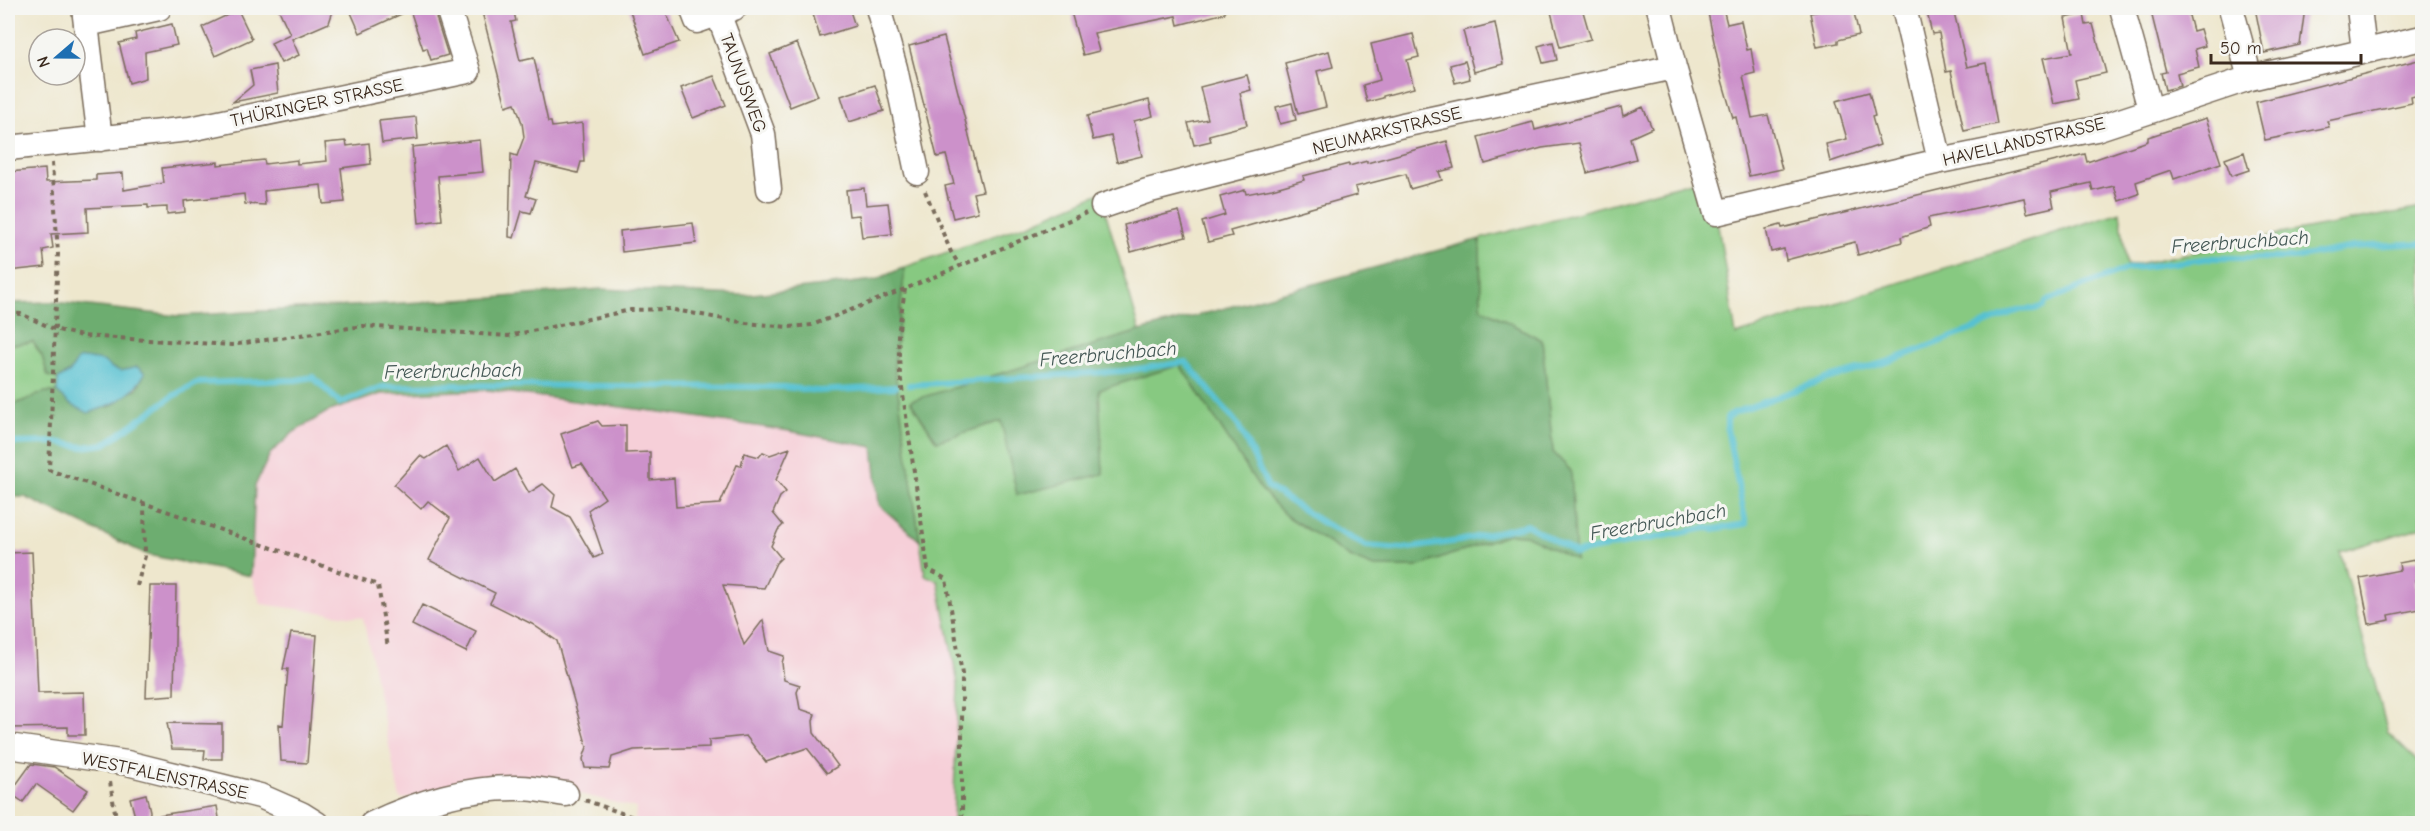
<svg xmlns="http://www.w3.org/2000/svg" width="2430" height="831" font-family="'Comic Neue',sans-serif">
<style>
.built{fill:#f6cfd8}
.green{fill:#87c981;stroke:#617a50;stroke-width:1.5}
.forest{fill:#6dad6f;stroke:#546c46;stroke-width:1.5}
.water{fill:#56c1d1;stroke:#487678;stroke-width:1.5}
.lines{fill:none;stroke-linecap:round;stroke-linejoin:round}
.stream{stroke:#56c1d1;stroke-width:6}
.building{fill:#cc91ca}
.minor-casing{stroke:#7a6c5b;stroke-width:27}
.path{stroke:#7a6c5b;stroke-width:4;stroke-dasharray:4.5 4.5;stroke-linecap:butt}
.minor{stroke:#fff;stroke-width:24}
.labels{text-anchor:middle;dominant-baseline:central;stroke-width:6;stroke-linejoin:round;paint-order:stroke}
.street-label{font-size:18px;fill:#3b2a1e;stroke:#f6f6f2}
.water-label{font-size:20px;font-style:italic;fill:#435754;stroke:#f6f6f2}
</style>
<rect width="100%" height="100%" fill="#f6f6f2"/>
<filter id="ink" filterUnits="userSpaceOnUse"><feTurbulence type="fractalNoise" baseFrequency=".0167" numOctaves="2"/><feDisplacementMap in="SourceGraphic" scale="12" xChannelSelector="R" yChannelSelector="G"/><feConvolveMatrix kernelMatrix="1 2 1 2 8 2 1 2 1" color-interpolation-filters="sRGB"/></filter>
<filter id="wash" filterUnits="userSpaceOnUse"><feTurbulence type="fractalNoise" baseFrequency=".008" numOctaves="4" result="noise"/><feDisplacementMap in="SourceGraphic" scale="24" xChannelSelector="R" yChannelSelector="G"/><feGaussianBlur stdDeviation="1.35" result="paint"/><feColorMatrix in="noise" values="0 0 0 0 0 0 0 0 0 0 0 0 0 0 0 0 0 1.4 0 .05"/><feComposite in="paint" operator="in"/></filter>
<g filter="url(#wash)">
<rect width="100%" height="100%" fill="#eee7cd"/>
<path class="built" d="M488,390L668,413L789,431L874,447L879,505L920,541L925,575L938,581L958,684L953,823H635L636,808L556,788L400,799L363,618L261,604L251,576L255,487L270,454L294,432L327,412L381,394Z"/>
<path class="green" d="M1706,178L1716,213L1736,335L2120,212L2127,266L2290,232L2422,208V527L2340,552L2388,733L2422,766V823H953L958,684L938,581L925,575L894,365L905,267L1033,222L1100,193L1140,331L911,401L936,441L1001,421L1103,474L1098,390L1180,364L1260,488L1285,515L1352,558L1374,567H1417L1508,534L1525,535L1542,543L1571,471L1553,452L1542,340L1481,308L1480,239Z
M33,342L42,356L48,376L58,379L57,392H45L8,407V345Z"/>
<path class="forest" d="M1480,239L1481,308L1542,340L1553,452L1571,471L1576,560L1525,535L1508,534L1417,567H1374L1352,558L1285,515L1260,488L1180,365L1099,390L1103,474L1017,495L1001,421L937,441L910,401L1140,331Z
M905,267L894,365L920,541L879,505L873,447L789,431L668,413L488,390L381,394L327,412L294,432L270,454L255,486L251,576L148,555L25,497H8V407L45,392H57L70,404L109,407L137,388L145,373L137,367L121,371L112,368L103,361L78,359L70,372L58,379L48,376L42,356L33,342L8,345V303L55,302L178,316L492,298L601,289L744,295L875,280Z"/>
<path class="water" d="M84,358L103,361L112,368L121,371L137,367L145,373C133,396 112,406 88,413L70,404L57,392L58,379L70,372L78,359Z"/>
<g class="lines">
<path class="stream" d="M909,385L1123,371L1186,362L1238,425L1268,487L1320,521L1366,546L1403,549L1459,541L1527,525L1576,553L1706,528L1713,529L1746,524L1727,429V418L1733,413L1826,379L1887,362L1968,331L2018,310L2035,309L2043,306L2046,301L2126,269L2212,258H2293L2353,247L2422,243
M8,443L56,442L83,447L105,444L173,396L197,383L296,380L313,377L340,403L382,387L441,385L784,387L818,391L895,387"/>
</g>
<g id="blocks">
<path class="building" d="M278,8H334L329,23L292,39L299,55L281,63L271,43L290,34Z
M349,8H433L448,55L431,60L427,48L423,49L410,10L360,33Z
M481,8H513L516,21L511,22L520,61L534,58L548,122H551L552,127L582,123L584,162H581L578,173L536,163L526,196L536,199L531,213L522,211L514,238L509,237L511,154L517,156L524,137L522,123L515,103L506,106Z
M629,8H664L679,42L645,54Z
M822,8H849L855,26L820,37L812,11Z
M1075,8H1225V13L1178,25L1176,16L1094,33L1099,51L1083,55L1071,12L1076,11Z
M1550,8H1582L1591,39L1560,47Z
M1707,8H1723L1727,24L1741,21L1747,50L1751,49L1755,73L1743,76L1752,118L1768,115L1782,169L1749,176L1736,117L1733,118L1722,80Z
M1837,8H1853L1859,35L1838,40V43L1817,47L1810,13Z
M1926,8H1953L1967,67L1986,63L1997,124L1964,131L1951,71L1946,72L1939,33L1932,34Z
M2150,8H2187L2193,31L2200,29L2205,46L2195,49L2199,67L2177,73L2180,86L2165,90L2161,73L2166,72Z
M2255,8H2305L2300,45L2264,53Z
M238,10L252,39L215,56L202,27Z
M2084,14L2086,25L2093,24L2106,73L2075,80L2079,99L2054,104L2043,58L2072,53L2065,18Z
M1495,23L1503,64L1474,72L1463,31Z
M172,24L177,45L145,52L146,78L129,83L119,43L136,39L135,33Z
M1413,34L1419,57L1407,60L1414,88L1383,96V98L1367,102L1363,85L1380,80L1371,44Z
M944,37L983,191L973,193L978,212L953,218L945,186L954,184L946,155L937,157L909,46Z
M1553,42L1557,60L1543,63L1538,46Z
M797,43L818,96L790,107L770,54Z
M1329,51L1333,67L1317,71L1326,107L1298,114L1285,63Z
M2422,59V94L2411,97L2412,103L2327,121L2329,127L2265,140L2256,102Z
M1465,61L1470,79L1455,83L1450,65Z
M275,65L278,93L233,102L253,85L250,70Z
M1247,75L1251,90L1240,93L1247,125L1209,135L1211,141L1194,145L1188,123L1208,119L1200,87Z
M714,76L726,105L693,118L681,88Z
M875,85L884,111L849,122L841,96Z
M1869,92L1875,116L1872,117L1880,145L1830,162L1826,144L1847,139L1836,101Z
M1149,100L1153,116L1134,121L1142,156L1117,162L1111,136L1093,140L1087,116Z
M1292,103L1296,120L1280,124L1276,107Z
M1621,107L1623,116L1643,107L1652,128L1630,138L1636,159L1587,173L1579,143L1542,148L1485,164L1478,137L1533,122L1535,130Z
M416,117L418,139L382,143L379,121Z
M2206,118L2221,163L2174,179L2171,170L2136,182L2139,194L2119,201L2114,186L2093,191L2091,183L2051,192L2054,207L2027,213L2024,198L1928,218L1930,227L1901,237L1902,242L1858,255L1855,242L1786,260L1784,249L1771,252L1766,229L1781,225L1782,228L1848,212L2085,154L2087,162L2148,141V137Z
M480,140L483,172L438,176L442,220L419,223L412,147Z
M346,141L347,146L369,143L371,164L341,168L345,202L323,204L321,185L264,191L265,205L245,204L244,194L184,201L185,212L167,214V207L148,208V205L87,208L88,232L51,234L53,248L43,250L45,267L8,271V172L45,169L46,182L96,180V175L123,173L124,190L164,183L162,168L218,162V165L264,160L265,164L297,160V164L327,161L325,143Z
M1447,141L1454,168L1439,172L1442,180L1410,189L1406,174L1355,187L1357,195L1230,231L1232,236L1208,242L1202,222L1225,215L1220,197L1245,190L1246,194L1272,189L1304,180L1303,176L1349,164V166L1367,161V163Z
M2244,152L2249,170L2231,176L2225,159Z
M864,188L866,205L888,203L892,234L862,237L859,215L849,216L846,190Z
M1179,211L1186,237L1131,252L1124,225Z
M693,223L696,243L622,252L620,231Z
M598,421L602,426L626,425V453L650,452V480L674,478L676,507L720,504L737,465L741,466L744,453L759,457L763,452L770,455L790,448L776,480L786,492L780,497L773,513L783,525L778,530L771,546L781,558L776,563L764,588L723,585L744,645L763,620L769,651L784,656L782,663L784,680L800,685L797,692L800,709L815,714L813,721L814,733L838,766L827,773L807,748L766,762L746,736L709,740V747L634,750L612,757L609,769L585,768L583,759L587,747L557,641L532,624L490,603L495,593L429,560L450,518L428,501L421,509L394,485L420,456L426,459L446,446L459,471L480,457L495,482L515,469L529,493L543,484L555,495L552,507L570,517L594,558L603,554L588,510L605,498L582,464L573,467L561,434Z
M32,552L38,693L84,692L85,735H68V727L9,728L8,553Z
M2420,559L2422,579L2415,580L2420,609L2389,615L2390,620L2369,624L2360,578L2400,570L2399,563Z
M150,586H176L174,695L146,697Z
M422,605L476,631L466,652L412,625Z
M291,633L317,635L307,763L281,761L279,724L283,725L288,669H283Z
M167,723L222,724V759H204L205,750L172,749Z
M31,764L54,767L88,790L73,810L36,784L23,802L10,793Z
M146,794L150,811L149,824H137L130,798Z
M217,806L220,824H160V815Z"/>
</g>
</g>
<g filter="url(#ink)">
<use href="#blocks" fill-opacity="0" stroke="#7a6c5b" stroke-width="1.5"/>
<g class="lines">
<defs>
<path id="minor" d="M84,8L100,139
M692,8L697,21L734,8
M878,8L895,68L917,172
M1659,8L1674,67L1716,213L1940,161L2096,129L2250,78L2422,38
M1904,8L1940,161
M2122,8L2150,109
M2231,8L2250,78
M2359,8L2364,51
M718,13L763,134L769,189
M87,24L159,8
M8,148L190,129L468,71L448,8
M1103,206L1147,191L1403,125L1674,67
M8,746L127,763L260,796L301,814L317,824
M372,824C419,802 467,787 520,788C535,788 551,792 566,794"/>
</defs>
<use href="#minor" class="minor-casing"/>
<path class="path" d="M52,163L58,253L49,470L378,585L388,648
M925,191L951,252L960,266
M905,289L898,335L900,374L928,569L946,579L962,674V824
M8,313L21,314L54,329L82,336L231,345L363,326L508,336L631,310L669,309L746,323L789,327L812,325L905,289L1086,213
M137,586L145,556L144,503
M110,782L117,824
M585,800L652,824"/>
<use href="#minor" class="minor"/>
</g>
</g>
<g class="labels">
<g class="street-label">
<text transform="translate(743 83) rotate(70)">TAUNUSWEG</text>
<text transform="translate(317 103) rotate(-12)">THÜRINGER STRASSE</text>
<text transform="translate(1387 131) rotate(-14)">NEUMARKSTRASSE</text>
<text transform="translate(2024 142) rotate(-13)">HAVELLANDSTRASSE</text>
<text transform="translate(165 776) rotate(12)">WESTFALENSTRASSE</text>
</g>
<g class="water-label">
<text transform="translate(2240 242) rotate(-4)">Freerbruchbach</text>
<text transform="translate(1108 354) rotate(-5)">Freerbruchbach</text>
<text transform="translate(453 371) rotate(-1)">Freerbruchbach</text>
<text transform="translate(1658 522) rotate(-10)">Freerbruchbach</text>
</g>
</g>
<rect width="2430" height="831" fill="none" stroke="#f6f6f2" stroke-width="30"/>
<g transform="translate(57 57) rotate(250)"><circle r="28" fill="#f6f6f2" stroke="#aba49d" stroke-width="1.5"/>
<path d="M0-4.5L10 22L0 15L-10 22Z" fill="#1f6fb2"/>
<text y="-9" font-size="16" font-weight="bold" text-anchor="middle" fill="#3b2a1e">N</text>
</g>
<path d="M2211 54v9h150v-9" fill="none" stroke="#3b2a1e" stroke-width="3"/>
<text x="2220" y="54" font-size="18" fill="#3b2a1e" stroke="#f6f6f2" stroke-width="4.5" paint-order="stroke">50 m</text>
</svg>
